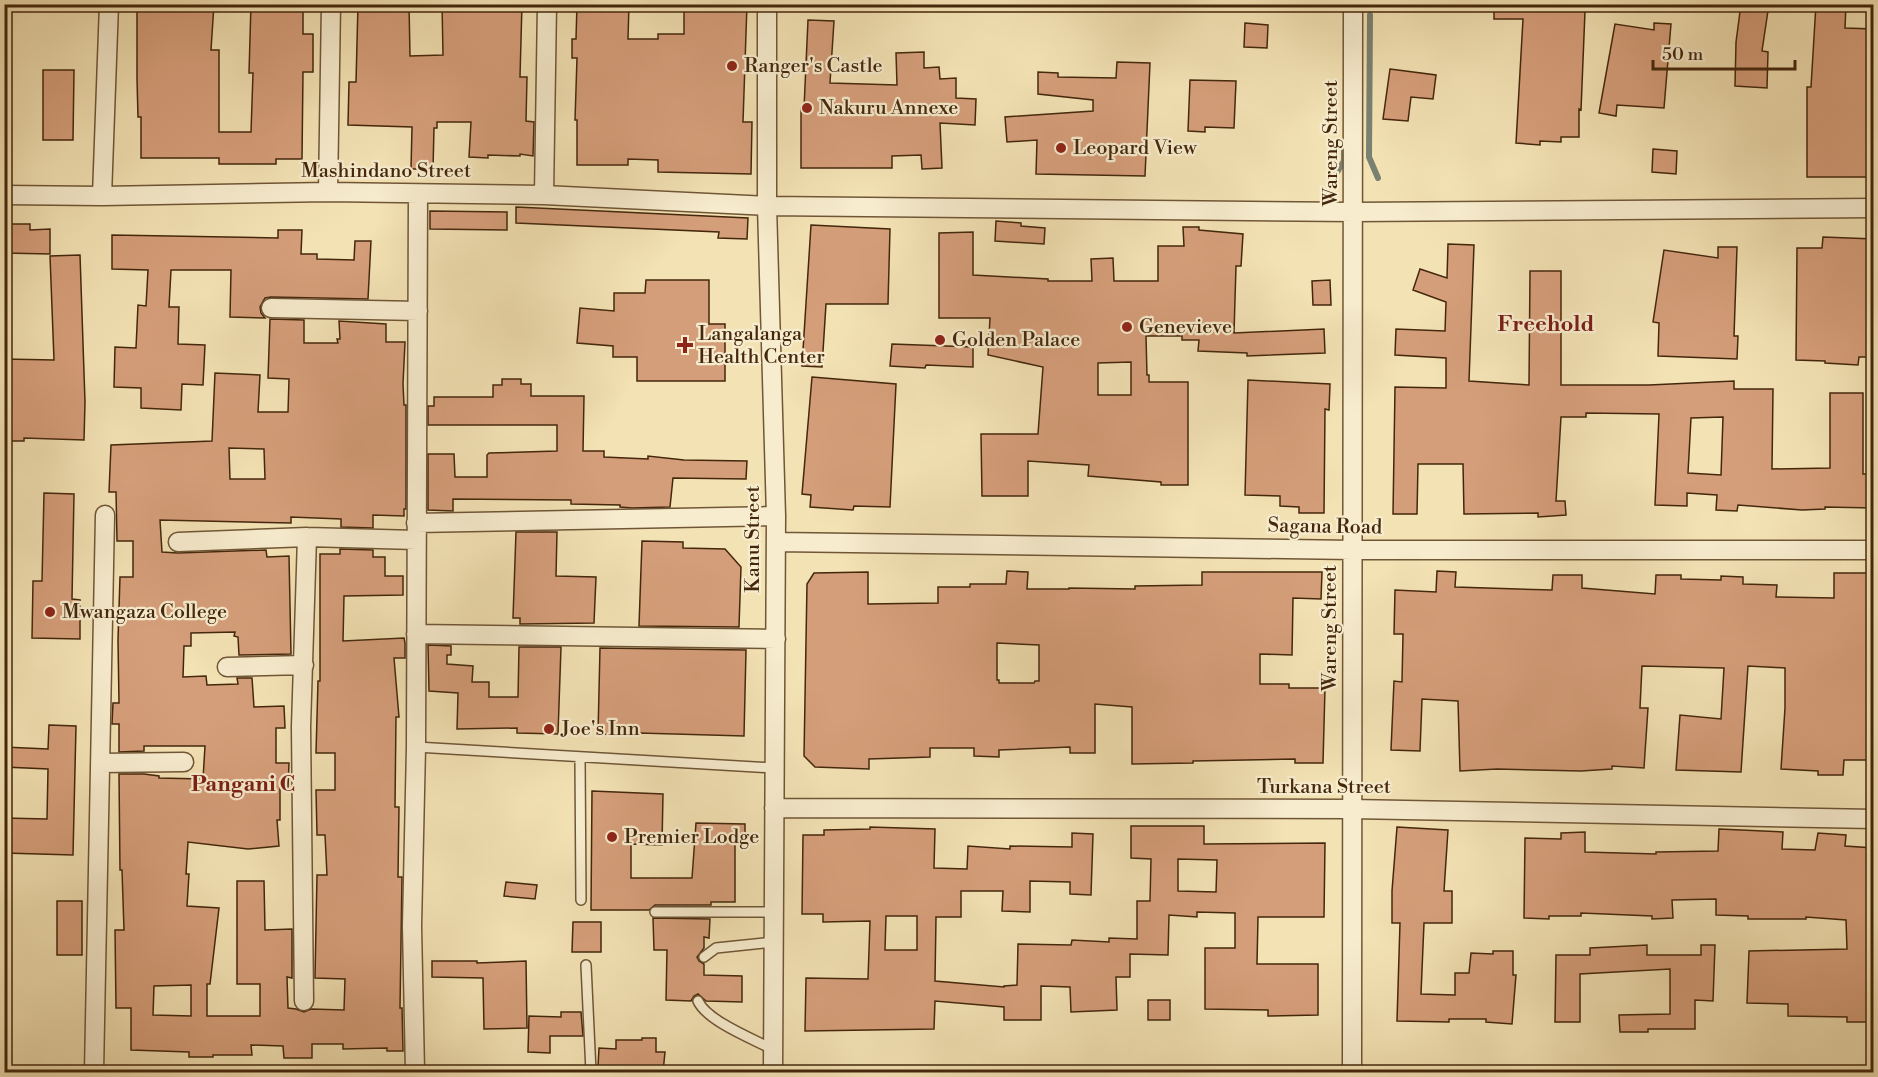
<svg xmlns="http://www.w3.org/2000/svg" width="1878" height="1077" font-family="'Libre Bodoni',serif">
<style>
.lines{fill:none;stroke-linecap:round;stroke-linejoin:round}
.stream{stroke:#798170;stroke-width:6}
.building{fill:#d59e7a;stroke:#44270c;stroke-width:1.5;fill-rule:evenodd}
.lane-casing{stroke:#705636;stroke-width:12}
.street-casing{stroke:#705636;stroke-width:21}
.lane{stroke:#f7ecce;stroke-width:9}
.street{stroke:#f7ecce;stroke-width:18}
.poi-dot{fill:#8f2418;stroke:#f7ecce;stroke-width:2}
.labels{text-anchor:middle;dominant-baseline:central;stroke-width:4.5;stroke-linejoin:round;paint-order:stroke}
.poi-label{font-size:20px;fill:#44270c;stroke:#f7ecce;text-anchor:start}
.street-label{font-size:20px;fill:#44270c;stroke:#f7ecce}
.quarter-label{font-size:22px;font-weight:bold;fill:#7a1f14;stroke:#f7ecce}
</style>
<rect width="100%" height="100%" fill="#f3e2b4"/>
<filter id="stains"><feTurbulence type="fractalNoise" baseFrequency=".00333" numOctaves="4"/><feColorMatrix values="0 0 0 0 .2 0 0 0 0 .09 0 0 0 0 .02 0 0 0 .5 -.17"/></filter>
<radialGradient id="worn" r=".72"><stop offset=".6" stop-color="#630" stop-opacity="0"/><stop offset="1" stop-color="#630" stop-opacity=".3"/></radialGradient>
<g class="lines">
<path class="stream" d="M1370,15L1369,157L1378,178
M1334,177L1344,161V151"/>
</g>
<path class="building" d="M137,4H214L211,50H219V132H251L253,73H249L251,4H303V34H313V72H303L302,159H276V164H219V158H141V117H138L137,79Z
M358,4H409L410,56L443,55L442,4H522L520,77H527L526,121L534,122L533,156L520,154V156L488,155V158L469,157L471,122H437V128H434L433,169H411L412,127L348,125L349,82H356Z
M577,4H629L628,39H658V34H684V4H747L743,122H752L751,174L658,172V160L628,159V165H577V120H575L577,58H572V39H576Z
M1494,4H1568L1567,11H1585L1581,110L1579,109V137H1561V142L1540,141V145L1516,143L1523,19H1494Z
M1741,4H1769L1762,51L1768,52L1767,88L1735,86L1736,42Z
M1816,4H1846L1845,28L1874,29V177H1807V87H1811Z
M808,20L834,21L830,83L897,85L896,53L924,52V68L939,67L940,79L956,78V98L976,99L975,125L940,123L942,168L922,169L921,155L892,156V168H801V108H804Z
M1245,23L1268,25L1267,48L1244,47Z
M1654,23L1671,24L1664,108L1617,105L1616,116L1599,113L1615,24L1654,30Z
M1117,62L1150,63L1145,176L1036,174L1037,140L1007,142L1005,117L1093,111V100L1038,94V72L1058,73V77L1116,78Z
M1390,69L1436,75L1433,99L1411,97L1408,121L1383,119Z
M43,70H74L73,140H43Z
M1190,80L1236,81L1234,128L1205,127V132L1188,131Z
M1653,149L1677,151L1676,174L1652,172Z
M516,207L748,218L747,239L718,238L719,232L516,223Z
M430,211L507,212V230L430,229Z
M996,221L1021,223V226L1045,228L1044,244L995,241Z
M4,224H30V230L50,229V254L4,253Z
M811,225L890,229L888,304H826L822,367L802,366Z
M1183,227H1199V230L1243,234L1241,266H1236L1234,333L1324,329L1325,353L1247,356V353L1198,351L1199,340H1182V336H1146L1147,375H1149V382H1188V485H1161V482L1088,476L1089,465L1028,461V496H982L981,434H1038L1043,367L988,355L990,318H939V233L973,232V275L1048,279V281H1092L1091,259L1113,258L1114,281H1158V246H1184ZM1131,362V395H1098V363Z
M278,230H302L301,254H317V259L354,260L355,241H371L368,299L271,297L265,298L260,307L261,313L265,318L230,317L231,270H171L169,307H179L178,344L205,345L203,385L182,384L181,410L141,408V388L114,387L115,347L136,348L138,305L146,306L148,270L112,269V235L278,238Z
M1823,237L1874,239V357H1859L1858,365L1825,363V361L1796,360L1797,248H1822Z
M1448,244L1474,245L1469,381L1529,385L1530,271H1561V385H1649L1734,381V389H1773L1772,469L1830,468V393H1863V474H1874V508L1825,507V509L1802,510L1738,505L1737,511L1716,510L1717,495L1687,493V506L1655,505L1659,414L1586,413V417H1561L1556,501H1565L1566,515L1538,517V513L1464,514L1463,464H1418L1417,514H1393L1395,387L1446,388V358L1395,355L1396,329L1445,331L1446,302L1413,290L1420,269L1447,278ZM1723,417L1721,475L1688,473L1691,418Z
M1718,247H1737L1734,336H1738L1737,359L1658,356L1659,323L1653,322L1664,250L1718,258Z
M80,255L85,402L84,440L24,438V441H4V359L54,360L50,256Z
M646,280H709V324H725V381H637V357H613V346L577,343L580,308L614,311V293H645Z
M1330,280L1331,305H1313L1312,281Z
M270,319L304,320V343H338L337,339H340L339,321L386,324V342H405L403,384L404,405H406V509H404V516L373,515V528L341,527V519L291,517V523L160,520L162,552L178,553L266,550L267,557L289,556L291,654L239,655L238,637L234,636L235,632L191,633V646H184L183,677L206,676L207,685L238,684L237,678H252L254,707L284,706L285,728H276V763H289L288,787H280V820H277L279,846L248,849L188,842L186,874H189L187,906L219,908L210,984H207V1016H260V984H237V881H264L265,930L292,929V978L287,977L288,1008L296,1009L304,1012L311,1009L344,1010L345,979L315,978L317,875H327L325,835H317L316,790H335V753H316L318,681H320V554H340V549L373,550V557H385V576H403V595L344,596L343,641L404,638L405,643V658H394L399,717H396L395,807H399L398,877H402L400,1008H402L403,1051H387V1048L343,1049V1044H312V1058H284L283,1046L251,1045L252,1055H213V1057H189V1052L131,1050V1008H116L115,930H124L122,870H120L119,774H144L159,776V778L203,779L205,746H144V751L119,752V724H112L113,703H119L118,640L120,577H133V541H117L116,492H109L111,445L212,441L215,373L260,375L258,412H288L289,379L268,378ZM229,448L264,449L265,479H230ZM191,985V1016L153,1015L154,986Z
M892,344L973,347V367L926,365L925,368L890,366Z
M812,377L896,384L890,507L854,506L853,510L810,507L811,495L802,494Z
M502,379H521V384H531V396H584L583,451H604V457L648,459V456L684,460L747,461L746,479L673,478L670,507L632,508L620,507V505L571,504V500L453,499V511L428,510V454H454L455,477H487V455L489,453L557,451V425H428V406H434V397H493V385H502Z
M1248,380L1330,384L1329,410L1325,409L1324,513H1299V507L1280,506V496L1245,495Z
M44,493L74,494L72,599L80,600V639L32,638L33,581H42Z
M516,532H557L556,576L596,577L594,623L520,624V618H513Z
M642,541L683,542V548L725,549L741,567L739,627L639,626Z
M1007,571L1028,572L1027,589H1069V588L1135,589V586L1202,585V572H1322L1321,599L1293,598L1292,655L1260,654V684H1289V688H1325L1323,763H1295V759L1193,761V763L1132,764V707L1095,704V753H1070V747L999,750V757L974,756V748H930V757L869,759V769L815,767L804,756L807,584L814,573L868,572V604L938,603V587H970V584H1006ZM997,643L1039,645V681H1035L1034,683H999V680H997Z
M1437,571L1456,572L1455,587L1552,590L1553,575H1582V588L1655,594L1656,575H1681V579L1721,580V576L1743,577V584L1777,585L1776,597L1834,598V573H1874V760H1844L1843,775H1818V771L1781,769L1785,708V668L1748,666L1741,772L1676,770L1680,715L1721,719L1724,668L1642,666L1640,708H1648L1644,768L1612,766V769L1581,771L1497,769L1460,771L1458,701L1422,699L1420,751L1391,750L1394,681L1402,682L1403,634H1394L1395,590L1436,592Z
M428,645L451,646V655H447V664L473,666L472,682H489V697H518L519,647H561L558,734L517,733V728L457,729L458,693L429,691Z
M600,648L746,650L744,736L639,733V735L598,734Z
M49,725L76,726L73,855L4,853V818L47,819L48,769L4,767V747L48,749Z
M592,791L663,794L662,845L631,844V878H692L696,823L745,824V844H735V902H711V905H655L649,910H591Z
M1131,826H1204V844L1325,843L1324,917H1258L1257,964H1318V1015L1268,1016V1010L1205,1009V948H1235V913L1197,912V917L1169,915L1168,955L1130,954V977H1116L1117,1010L1071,1012L1070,987L1041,986V1020H1004V1007L935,1001L934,1029L805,1031L806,978L868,979L870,921L823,922V914H802L803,835H824V830L870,829V827L935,829L934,868L967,869L968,846L1010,849V846L1072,847V833L1093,834L1091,895L1070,894V882L1030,881V912L1002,911L1003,891H961V917H936L935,981L1004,987V986L1017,985L1018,944L1071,945L1072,940L1109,942V938L1137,939V901H1150L1151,859L1131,858ZM1178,859L1217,860L1216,892L1178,891ZM886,916H917V950H885Z
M1397,827L1448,830L1444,891H1452V923H1424L1421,994L1455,995V973H1469L1471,953L1493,954V951H1513V975H1516L1512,1024L1486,1022V1019H1449V1022L1397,1021L1400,923H1392V891Z
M1719,829L1783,832L1782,849L1815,850L1818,833L1846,835L1845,846L1874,848V870H1870L1867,908L1874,909V1022H1847V1017L1788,1016V1004L1747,1003L1749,951L1847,949L1846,920L1806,917V919H1748V916L1716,915V899L1672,900L1673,918L1652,919V916L1581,913V916H1549V919L1524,918L1525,838L1561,839V833L1585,832V852L1656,854V852L1718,851Z
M506,882L537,885L535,899L504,896Z
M57,901H82V955H57Z
M653,918L710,919L709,938L704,937V948L697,957L699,961L704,964V975L742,976V1002L706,1001L698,994L694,996L691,1001L666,1000L667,950H654Z
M573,922H601V952H572Z
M1647,945V955H1701V945H1715L1713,1001L1695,1000V1029H1648V1032H1620L1619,1015L1670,1014V969L1580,974V1022H1555L1556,955H1590V948Z
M432,961H477V963L526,961L527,1028L484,1029L483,978L432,977Z
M1148,1000H1170V1020H1148Z
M561,1012H581L583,1036H550V1053L528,1052L529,1016L561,1017Z
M642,1038H656V1052H665L663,1072H648V1069L598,1067L599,1048L616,1049V1040H642Z"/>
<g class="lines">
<defs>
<path id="lane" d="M416,747L774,768
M580,757L581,900
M655,912H773
M704,957L716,948L773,942
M586,965L591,1072
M698,1001C707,1021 753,1039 772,1049"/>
<path id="street" d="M767,4V206L776,516L773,1072
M328,192L331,4
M4,195L102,196L328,192L544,195L767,206L1354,212L1874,208
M544,195L547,4
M102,196L109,4
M271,308L418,311
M416,523L776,516
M178,542L307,537L416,540
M777,542L1353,550H1874
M416,634L776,639
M227,667L304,665
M100,763L184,762
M774,808L1351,809L1874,819
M304,1001L301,727L307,537
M94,1072L105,515
M415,1072L412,926L416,747L418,194
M1352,1072L1353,4"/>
</defs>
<use href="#lane" class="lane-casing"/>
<use href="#street" class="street-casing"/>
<use href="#lane" class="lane"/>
<use href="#street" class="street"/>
</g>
<g class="poi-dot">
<circle cx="732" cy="66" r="6"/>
<circle cx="807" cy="108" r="6"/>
<circle cx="1061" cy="148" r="6"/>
<circle cx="1127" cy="327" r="6"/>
<circle cx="940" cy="340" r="6"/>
<path d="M682 336h6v6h6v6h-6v6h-6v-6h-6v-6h6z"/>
<circle cx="50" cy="612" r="6"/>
<circle cx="549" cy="729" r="6"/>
<circle cx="612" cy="837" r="6"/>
</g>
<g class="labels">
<g class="poi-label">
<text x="744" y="66">Ranger's Castle</text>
<text x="819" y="108">Nakuru Annexe</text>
<text x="1073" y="148">Leopard View</text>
<text x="1139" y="327">Genevieve</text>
<text x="698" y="334">Langalanga<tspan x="698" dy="23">Health Center</tspan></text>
<text x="952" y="340">Golden Palace</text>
<text x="62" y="612">Mwangaza College</text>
<text x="561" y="729">Joe's Inn</text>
<text x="624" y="837">Premier Lodge</text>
</g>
<g class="street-label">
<text transform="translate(1331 143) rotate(-90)">Wareng Street</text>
<text x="386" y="171">Mashindano Street</text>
<text transform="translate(1325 527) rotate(1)">Sagana Road</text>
<text transform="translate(753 539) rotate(-90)">Kanu Street</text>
<text transform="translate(1330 628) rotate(-90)">Wareng Street</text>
<text x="1324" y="787">Turkana Street</text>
</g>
<g class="quarter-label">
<text x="1546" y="324">Freehold</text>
<text x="243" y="784">Pangani C</text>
</g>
</g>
<rect width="1878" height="1077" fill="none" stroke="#f3e2b4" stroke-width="24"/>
<rect x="6" y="6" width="1866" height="1065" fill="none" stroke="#44270c" stroke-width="3"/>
<rect x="12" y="12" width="1854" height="1053" fill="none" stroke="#44270c" stroke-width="1.5"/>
<path d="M1653 60v9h142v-9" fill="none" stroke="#44270c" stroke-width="3"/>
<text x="1662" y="60" font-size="18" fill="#44270c" stroke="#f7ecce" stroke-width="4.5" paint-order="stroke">50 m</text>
<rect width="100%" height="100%" filter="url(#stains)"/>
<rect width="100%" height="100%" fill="url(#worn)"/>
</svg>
